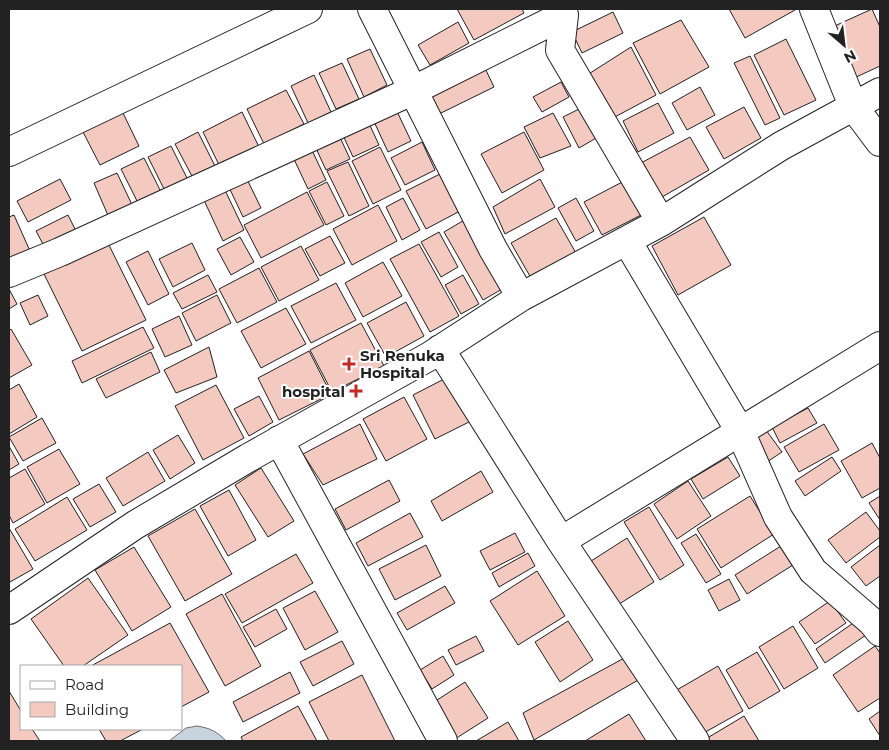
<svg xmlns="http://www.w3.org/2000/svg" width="889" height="750" font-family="Montserrat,sans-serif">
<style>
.water{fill:#c7d3dd;stroke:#6f6f6f}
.building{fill:#f3c9c0;stroke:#222}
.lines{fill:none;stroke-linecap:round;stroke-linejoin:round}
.minor-casing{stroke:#222;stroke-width:30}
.minor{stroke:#fff;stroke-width:28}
.poi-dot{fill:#c62828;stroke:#fff;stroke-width:2}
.labels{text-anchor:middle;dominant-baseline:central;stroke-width:4;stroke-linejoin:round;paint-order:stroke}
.poi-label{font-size:15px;font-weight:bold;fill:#222;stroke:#fff;text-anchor:start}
</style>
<rect width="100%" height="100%" fill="#fff"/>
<path class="water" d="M197,726C210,728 218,732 226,741H169L186,728Z"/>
<path class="building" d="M457,9H522L524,13L474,40Z
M729,9H794L795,10L745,38Z
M872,9L880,27V66L852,79L828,29Z
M613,12L623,33L582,53L572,32Z
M681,20L709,67L660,94L633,43Z
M458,22L469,43L430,65L418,45Z
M786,39L816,100L784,115L754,55Z
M631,47L656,95L611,119L587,75Z
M370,49L387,85L364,97L347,59Z
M750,56L780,118L765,125L734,63Z
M342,63L359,99L336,109L319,73Z
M483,64L494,87L439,114L428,91Z
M314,75L331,112L308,123L291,86Z
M561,82L569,97L542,112L533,97Z
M700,87L715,115L687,130L672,103Z
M286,90L304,124L264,144L247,109Z
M658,103L674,133L638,152L623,121Z
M394,105L411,141L388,152L371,115Z
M583,107L598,137L579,148L563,117Z
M744,107L761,138L724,159L706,127Z
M122,111L139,146L100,165L82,130Z
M242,112L259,147L220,167L203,132Z
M553,113L571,146L540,158L524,127Z
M367,119L379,145L353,157L341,131Z
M198,132L216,168L194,180L175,144Z
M524,132L544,170L502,193L481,154Z
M338,133L350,159L326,170L314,144Z
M690,137L709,170L662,197L639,164Z
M422,142L435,170L405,185L391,158Z
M171,146L189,182L166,193L148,157Z
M310,146L326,180L308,189L292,155Z
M380,147L401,190L373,204L352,161Z
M144,158L162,194L139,205L121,169Z
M348,162L369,206L349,216L327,171Z
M117,173L134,209L110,220L94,183Z
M440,174L460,211L426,229L406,191Z
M245,175L261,208L243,217L227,183Z
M60,179L71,200L28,222L17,201Z
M540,179L555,207L505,234L493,207Z
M628,179L645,213L602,235L584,202Z
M327,182L344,216L326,225L309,191Z
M223,186L244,230L223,241L202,196Z
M307,192L324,225L261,258L244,225Z
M403,198L420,230L402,240L386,207Z
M576,198L594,231L576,241L558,208Z
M378,205L397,241L352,265L333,229Z
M14,215L30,251L9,260V217Z
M68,215L76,231L44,246L36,231Z
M704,217L731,265L678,295L652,246Z
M556,218L576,253L531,278L511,243Z
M466,219L504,288L483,300L444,232Z
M439,232L458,267L441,277L421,242Z
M330,236L345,263L320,276L305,249Z
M240,237L254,262L231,275L217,249Z
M108,243L146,320L82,351L44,274Z
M192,243L205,270L173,287L159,259Z
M419,244L459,316L430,332L390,259Z
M301,246L319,280L279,301L261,267Z
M148,251L169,294L148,305L126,262Z
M383,262L402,296L363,317L345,283Z
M259,268L277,302L237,323L219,289Z
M208,275L217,292L182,309L173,293Z
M463,275L479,304L461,314L445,285Z
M336,283L356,320L311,343L291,306Z
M9,289L17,304L9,309Z
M38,295L48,316L30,325L20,303Z
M217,295L231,323L196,341L182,313Z
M406,302L424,336L386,357L367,323Z
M286,308L306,344L261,368L241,331Z
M179,316L192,345L165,357L152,329Z
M361,323L384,366L332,392L310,350Z
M143,327L154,348L82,383L72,361Z
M11,329L32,365L9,378V331Z
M209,347L217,377L176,393L164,370Z
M309,351L331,394L279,420L258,378Z
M151,352L160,372L106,398L96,379Z
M448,377L471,421L435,439L413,395Z
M19,384L37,417L9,434V390Z
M216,385L244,438L203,460L175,406Z
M259,396L273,422L249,436L234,409Z
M404,397L427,439L386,461L363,419Z
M808,408L817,423L780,443L772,427Z
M42,418L56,443L23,461L9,437Z
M360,424L377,459L323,485L303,454Z
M824,424L839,450L799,472L784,447Z
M766,430L782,452L764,464L749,441Z
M178,435L195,463L170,479L153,450Z
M872,443L880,458V488L862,498L841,461Z
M9,446L19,464L9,470Z
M59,449L80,484L47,503L27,467Z
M148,452L165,481L123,506L106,478Z
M728,457L740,476L703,499L691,479Z
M832,457L841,471L805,496L795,481Z
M261,468L294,521L268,537L235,485Z
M25,469L45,504L13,523L9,515V478Z
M481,471L493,492L442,521L431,501Z
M389,480L400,501L346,530L335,509Z
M688,481L711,516L677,539L654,504Z
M99,484L116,512L90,527L73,499Z
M229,490L256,540L228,556L200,506Z
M750,496L774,534L721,568L697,529Z
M880,496V520L869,503Z
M67,497L87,530L35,561L15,529Z
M649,507L684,565L660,580L624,522Z
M195,509L232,574L185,601L148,536Z
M866,512L880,531V537L846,563L828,540Z
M410,513L423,537L368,566L356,543Z
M9,528L33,569L10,582L9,580Z
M515,533L525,552L490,570L480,551Z
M696,534L721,574L706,583L681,543Z
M627,538L654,582L616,606L588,563Z
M426,545L441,576L395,600L379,569Z
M880,545V576L866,586L851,567Z
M781,546L793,565L747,594L735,575Z
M134,547L171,607L132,631L95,570Z
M528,553L535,566L499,587L492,573Z
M296,554L313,583L242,623L225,594Z
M537,571L565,616L518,645L490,601Z
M88,578L128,635L83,666H64L31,619Z
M729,579L740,600L719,611L708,590Z
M445,586L455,603L407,630L397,613Z
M315,591L338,632L305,650L283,608Z
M222,594L261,666L225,686L186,614Z
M830,601L846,623L815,644L799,622Z
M276,609L287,629L255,647L243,627Z
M859,619L869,633L825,663L816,649Z
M568,621L593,660L560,682L535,642Z
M170,623L209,692L181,707V666H91Z
M793,626L818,668L784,689L759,647Z
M476,636L484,651L456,665L448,650Z
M342,641L354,664L313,686L300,662Z
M875,646L880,653V698L858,712L833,675Z
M757,652L780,691L749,709L726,670Z
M443,656L454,675L432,689L420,670Z
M628,656L640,679L534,740L523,713Z
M718,666L743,711L700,735L675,691Z
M290,672L300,693L243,722L233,702Z
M362,675L395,741H329L309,702Z
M465,682L488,718L455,739L434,702Z
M9,691L21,711V729H32L40,741H9Z
M298,706L317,741H243L241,737Z
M880,711V736L869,719Z
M629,714L646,741H585Z
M744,716L759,741H705L704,740Z
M508,722L519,741H476Z
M99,729H143L120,741H106Z"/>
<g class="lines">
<defs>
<path id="minor" d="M372,9L493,249L521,297
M560,9L564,15L560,50L661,222
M814,9L853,106L880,142
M9,152L308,9
M627,241L740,431L778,517L813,571L872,622L880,632
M9,273L60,252L414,90L564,15
M440,349L561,541L880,346
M279,440L443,741
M561,541L695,741
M9,610L135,525L248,458L430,356L521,297L661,222L781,146L880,92"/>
</defs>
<use href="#minor" class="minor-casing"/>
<use href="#minor" class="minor"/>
</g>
<g class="poi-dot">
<path d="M346.5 356.5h5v5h5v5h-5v5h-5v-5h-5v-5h5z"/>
<path d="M353.5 383.5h5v5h5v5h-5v5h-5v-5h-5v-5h5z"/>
</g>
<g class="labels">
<g class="poi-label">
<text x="360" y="355">Sri Renuka<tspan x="360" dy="17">Hospital</tspan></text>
<text x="345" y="391" text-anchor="end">hospital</text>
</g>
</g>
<rect width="889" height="750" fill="none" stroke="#222222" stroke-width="20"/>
<rect x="20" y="665" width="162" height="65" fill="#ffffff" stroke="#a7a7a7"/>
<rect x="30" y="681" width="25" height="8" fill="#ffffff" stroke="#a7a7a7"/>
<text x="65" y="690" font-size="15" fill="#222222">Road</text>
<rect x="30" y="702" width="25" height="15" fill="#f3c9c0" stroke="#a7a7a7"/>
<text x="65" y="715" font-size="15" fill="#222222">Building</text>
<g transform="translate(844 45) rotate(152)" stroke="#ffffff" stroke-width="4" paint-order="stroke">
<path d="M0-4L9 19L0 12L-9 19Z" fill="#222222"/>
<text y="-8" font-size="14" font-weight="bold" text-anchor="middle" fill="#222222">N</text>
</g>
</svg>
